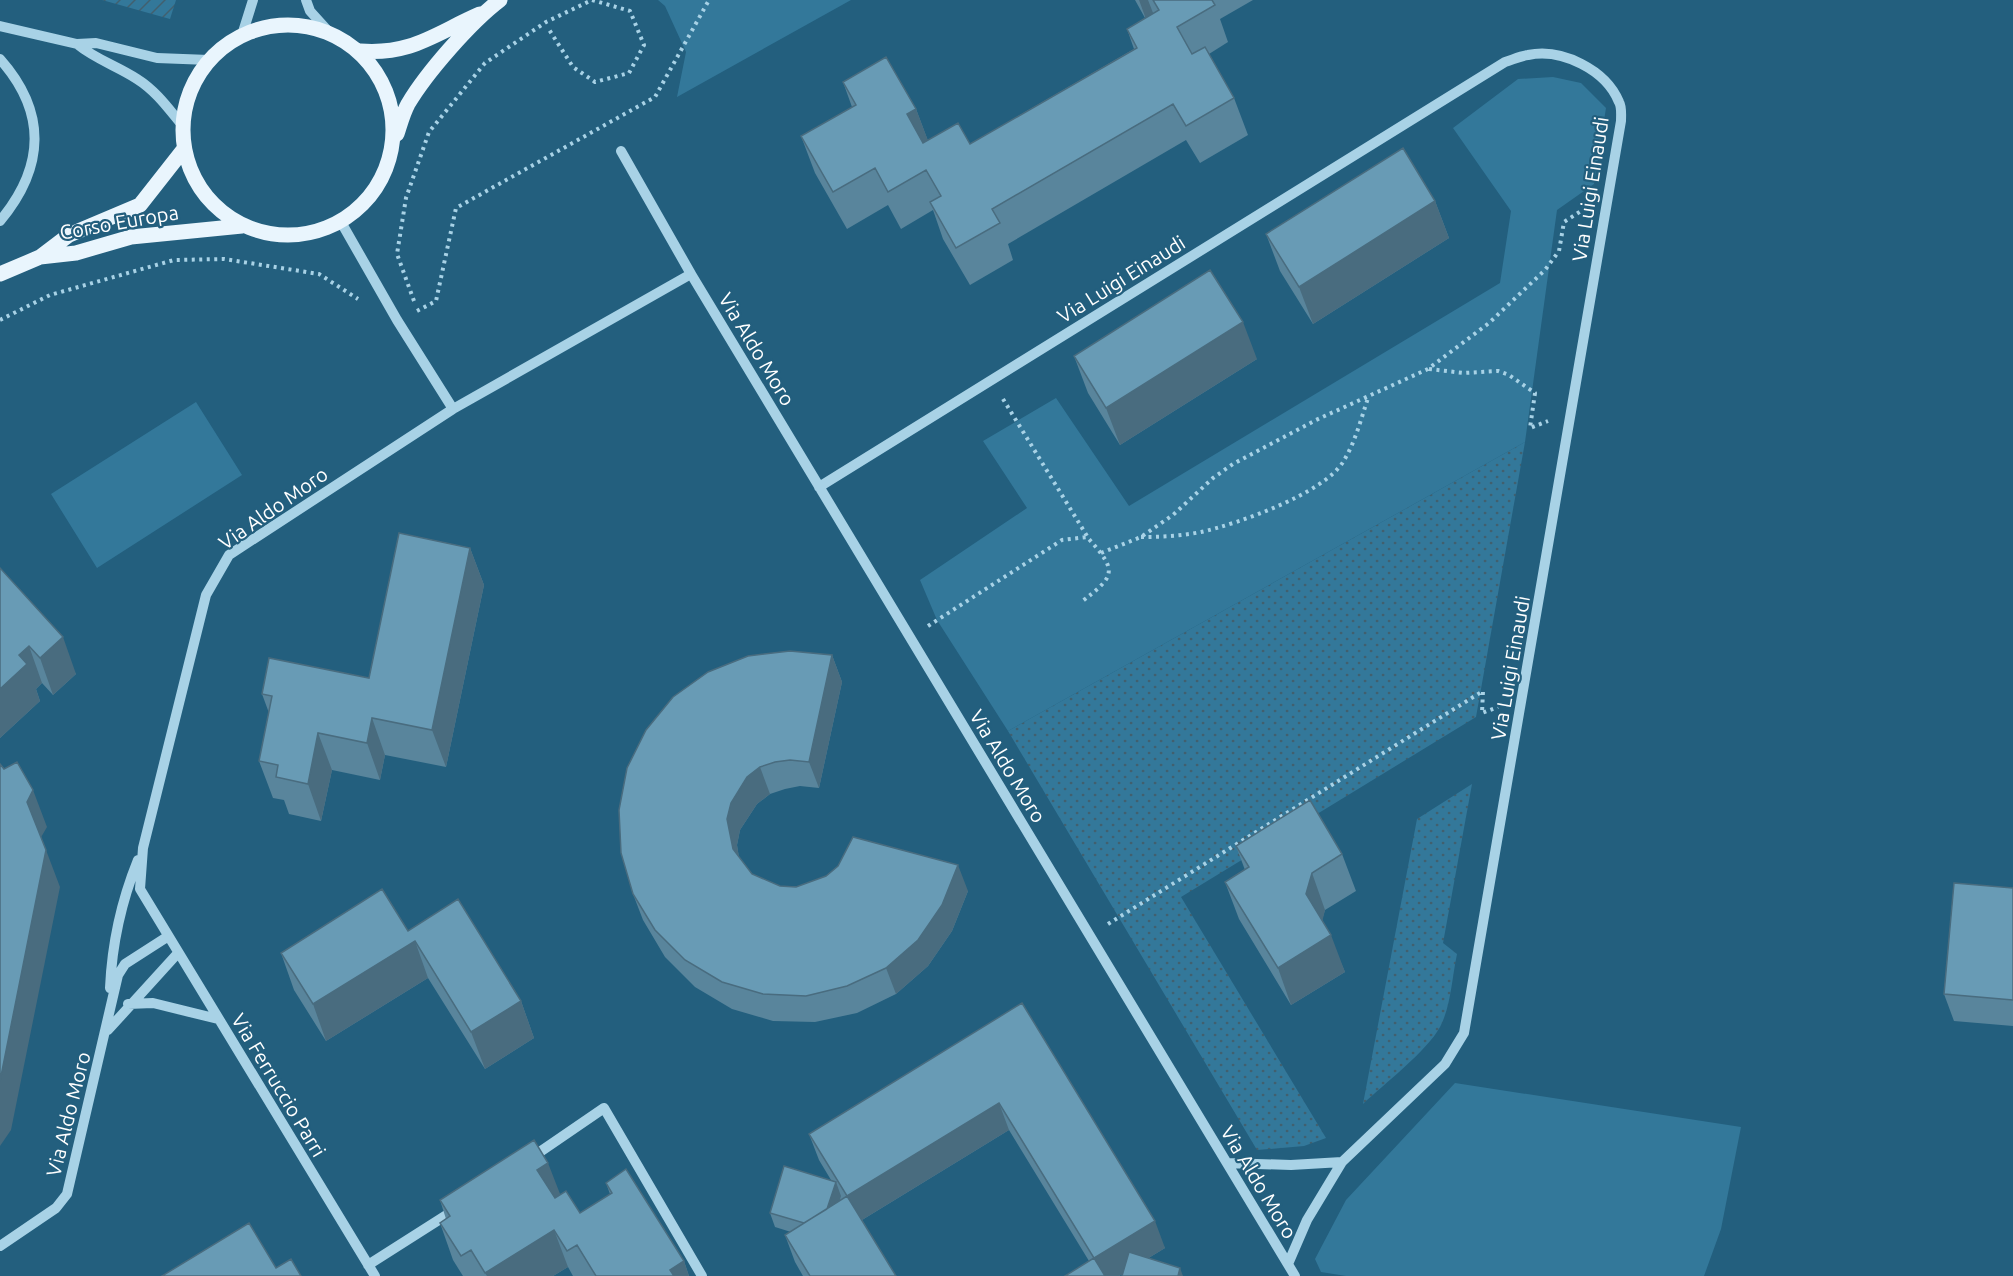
<svg xmlns="http://www.w3.org/2000/svg" width="2013" height="1276" font-family="Ubuntu,sans-serif">
<style>
.grass{fill:url(#grass-dots)}
.park{fill:#33789a}
.garden{fill:url(#garden-furrows)}
.lines{fill:none;stroke-linecap:round;stroke-linejoin:round}
.path{stroke:#a8d2e6;stroke-width:4;stroke-dasharray:3 4.5;stroke-linecap:butt}
.minor{stroke:#a8d2e6;stroke-width:10}
.major{stroke:#e9f5fd;stroke-width:15}
.wall{fill:#59859c}
.shaded-wall{fill:#496c7f}
.building{fill:#689bb5;stroke:#496c7f;stroke-width:1.5}
.labels{text-anchor:middle;dominant-baseline:central;stroke-width:4.5;stroke-linejoin:round;paint-order:stroke}
.street-label{font-size:20px;fill:#fff;stroke:#235f7e}
</style>
<defs>
<pattern id="grass-dots" width="8" height="8" patternUnits="userSpaceOnUse" patternTransform="scale(1.5)"><rect width="8" height="8" fill="#33789a"/><path d="M2 2h.1M6 6h.1" fill="none" stroke="#41606f" stroke-width="1.8" stroke-linecap="round"/></pattern>
<pattern id="garden-furrows" width="10" height="10" patternUnits="userSpaceOnUse" patternTransform="scale(1.5)"><rect width="10" height="10" fill="#33789a"/><path d="M-1 1l2-2M0 10L10 0M9 11l2-2" fill="none" stroke="#41606f"/></pattern>
</defs>
<rect width="100%" height="100%" fill="#235f7e"/>
<path class="grass" d="M1525,442L1476,717L1181,897L1326,1138L1304,1146L1257,1150L1008,731Z
M1472,784L1443,943L1457,954C1452,977 1451,1006 1440,1027C1427,1051 1384,1084 1363,1104L1417,819Z"/>
<path class="park" d="M658,0H851L677,97L686,52L665,6Z
M1553,77L1581,83L1606,108L1594,184L1557,210L1525,442L1008,731L937,620L920,580L1027,508L983,441L1056,398L1129,506L1500,283L1511,211L1453,128L1518,79Z
M196,402L242,475L97,568L51,494Z
M1455,1083L1741,1127L1721,1229L1704,1276H1346L1321,1272L1315,1259L1346,1200Z"/>
<path class="garden" d="M102,0H176L170,19Z"/>
<g class="lines">
<path class="path" d="M414,301L397,254L406,198L429,132L485,63L546,22L592,0L630,11L644,45L629,73L595,82L573,67L548,28
M417,311L436,301L456,208L655,97L709,0
M0,320L50,295L174,260L224,259L319,274L358,299
M1429,369L1464,373L1498,371L1509,375L1535,393L1530,428L1548,421
M1003,399L1087,536
M1141,537C1161,537 1181,536 1201,532C1237,524 1323,494 1343,462C1355,443 1361,419 1368,398
M1101,553L1141,537L1173,515L1213,478L1233,464L1316,420L1428,369L1489,323L1545,270L1559,251L1564,222L1584,209
M928,626L1062,540L1087,537C1119,572 1115,576 1080,603
M1108,924L1483,691L1482,713L1498,707"/>
<path class="minor" d="M306,0L310,11L329,32
M0,26L77,44L96,43L157,58L209,60
M242,35L253,0
M77,44C95,59 117,66 137,79C156,91 168,108 182,125
M0,59C47,112 45,167 0,221
M621,151L691,274L1295,1276
M341,222L397,320L453,409
M819,487L1505,62C1512,60 1520,56 1528,55C1562,48 1606,70 1619,102C1622,107 1621,115 1621,121L1464,1033L1445,1064L1342,1162L1307,1220L1288,1264
M110,988C112,943 121,902 138,860
M128,1004L153,1003L218,1019
M108,1030L178,953
M531,1158L604,1108L702,1276
M1227,1163L1291,1165L1342,1162
M0,1246L56,1208L67,1194L118,975L125,964L167,937
M368,1265L456,1209
M375,1276L140,889L143,848L206,595L229,555L453,409L691,274"/>
<path class="major" d="M183 130a105 105 0 1 1 210 0a105 105 0 1 1-210 0Z
M360,51C412,55 434,34 480,14
M397,134C400,125 403,113 408,104C427,72 471,22 500,0
M40,257L76,253L131,237L242,226
M0,274L40,257L69,235L140,205L184,149"/>
</g>
<path class="wall" d="M1135,0H1253L1220,19L1228,42L1209,54L1234,98L1248,135L1200,163L1186,140L1008,244L1013,260L970,285L943,239L933,210L901,229L888,205L847,229L815,173L801,136L852,107L843,82L916,109L928,141L970,144L1134,49L1127,29L1145,18Z
M1435,201L1449,238L1313,324L1280,271L1266,234Z
M1074,356L1257,359L1120,445L1088,393Z
M470,548L484,585L446,767L385,755L380,780L332,770L321,821L289,814L284,800L273,798L259,761L269,713L262,694L369,678Z
M0,568L76,674L53,695L42,683L36,689L40,701L0,738Z
M832,655L842,682L819,788L800,786L785,789L770,794L757,804L740,830L737,845L739,858L752,874L780,886L968,891L952,931L928,966L896,994L857,1013L815,1022L773,1021L732,1009L695,987L665,957L643,920L633,894Z
M1236,846L1342,854L1356,891L1325,910L1322,920L1345,972L1291,1005L1239,919L1225,882L1245,870Z
M2013,888V1026L1954,1021L1944,994Z
M408,931L521,1001L534,1038L485,1069L428,978L326,1041L294,990L281,953Z
M1022,1003L1165,1248L1119,1276H1065L1089,1261L1009,1130L862,1220L896,1276H803L795,1262L785,1235L791,1232L775,1227L770,1213L831,1180L819,1160L809,1134Z
M606,1183L684,1261L689,1276H573L568,1267L553,1276H463L453,1260L440,1223L446,1219L440,1200L560,1195L580,1213L610,1194Z"/>
<path class="shaded-wall" d="M1139,0H1148L1155,18L1147,22Z
M916,109L930,146L920,151L907,114Z
M1435,201L1449,238L1313,324L1299,287Z
M1243,322L1257,359L1120,445L1106,408Z
M470,548L484,585L446,767L432,730Z
M63,637L76,674L53,695L40,658Z
M29,646L42,683L36,689L40,701L0,738V689L19,655Z
M832,655L842,682L819,788L809,762Z
M372,718L385,755L380,780L367,743Z
M318,733L332,770L321,821L308,784Z
M760,767L770,794L757,804L740,830L737,845L742,876L733,849L727,819L731,803L747,777Z
M33,790L47,827L40,839L27,802Z
M46,850L60,887L11,1130L0,1146V1081Z
M958,865L968,891L952,931L928,966L896,994L886,968Z
M1312,873L1325,910L1320,931L1306,894Z
M1331,935L1345,972L1291,1005L1278,968Z
M415,941L428,978L326,1041L313,1004Z
M521,1001L534,1038L485,1069L471,1032Z
M999,1103L1009,1130L857,1223L847,1196Z
M548,1163L562,1199L550,1207L537,1170Z
M836,1182L841,1196L827,1243L821,1228Z
M1155,1221L1165,1248L1119,1276H1100L1094,1258Z
M554,1230L568,1267L553,1276H487L485,1273Z
M684,1261L689,1276H672L670,1270Z
M1180,1268L1183,1276H1178Z"/>
<path class="building" d="M1153,0H1212L1215,5L1177,27L1192,54L1205,47L1234,98L1186,126L1173,104L992,209L1000,223L956,248L930,202L941,196L926,170L888,192L875,168L833,192L801,136L856,105L843,82L886,57L916,109L907,114L923,143L958,123L970,144L1137,48L1127,29L1159,10Z
M1403,148L1435,201L1299,287L1266,234Z
M1210,270L1243,322L1106,408L1074,356Z
M399,533L470,548L432,730L372,718L367,743L318,733L308,784L276,777L278,765L259,761L272,696L262,694L269,658L369,678Z
M0,568L63,637L40,658L29,646L19,655L27,664L0,689Z
M790,651L832,655L809,762L790,760L775,762L760,767L747,777L731,803L727,819L733,849L752,874L780,886L796,887L826,876L838,866L853,837L958,865L942,905L918,940L886,968L847,986L806,996L763,994L722,982L685,960L655,930L633,894L621,853L619,810L627,768L646,730L673,697L708,672L748,656Z
M17,762L33,790L27,802L46,850L0,1081V764L4,769Z
M1310,800L1342,854L1312,873L1306,894L1331,935L1278,968L1225,882L1249,867L1236,846Z
M1954,883L2013,888V1000L1944,994Z
M382,889L408,931L458,899L521,1001L471,1032L415,941L313,1004L281,953Z
M1022,1003L1155,1221L1094,1258L1105,1276H1065L1094,1258L999,1103L847,1196L809,1134Z
M534,1140L548,1163L537,1170L555,1198L566,1191L580,1213L612,1193L606,1183L626,1169L684,1261L670,1270L674,1276H596L577,1245L567,1251L554,1230L485,1273L471,1250L461,1256L440,1223L450,1216L440,1200Z
M784,1166L836,1182L827,1209L804,1223L770,1213Z
M847,1196L896,1276H810L785,1235Z
M249,1223L276,1268L291,1259L301,1276H162Z
M1129,1252L1180,1268L1178,1276H1122Z"/>
<g class="labels">
<g class="street-label">
<text transform="translate(1590 189) rotate(-81)">Via Luigi Einaudi</text>
<text transform="translate(119 222) rotate(-10)">Corso Europa</text>
<text transform="translate(1121 279) rotate(-32)">Via Luigi Einaudi</text>
<text transform="translate(757 349) rotate(59)">Via Aldo Moro</text>
<text transform="translate(273 508) rotate(-35)">Via Aldo Moro</text>
<text transform="translate(1510 668) rotate(-80)">Via Luigi Einaudi</text>
<text transform="translate(1008 766) rotate(59)">Via Aldo Moro</text>
<text transform="translate(279 1085) rotate(59)">Via Ferruccio Parri</text>
<text transform="translate(68 1114) rotate(-76)">Via Aldo Moro</text>
<text transform="translate(1259 1182) rotate(59)">Via Aldo Moro</text>
</g>
</g>
</svg>
